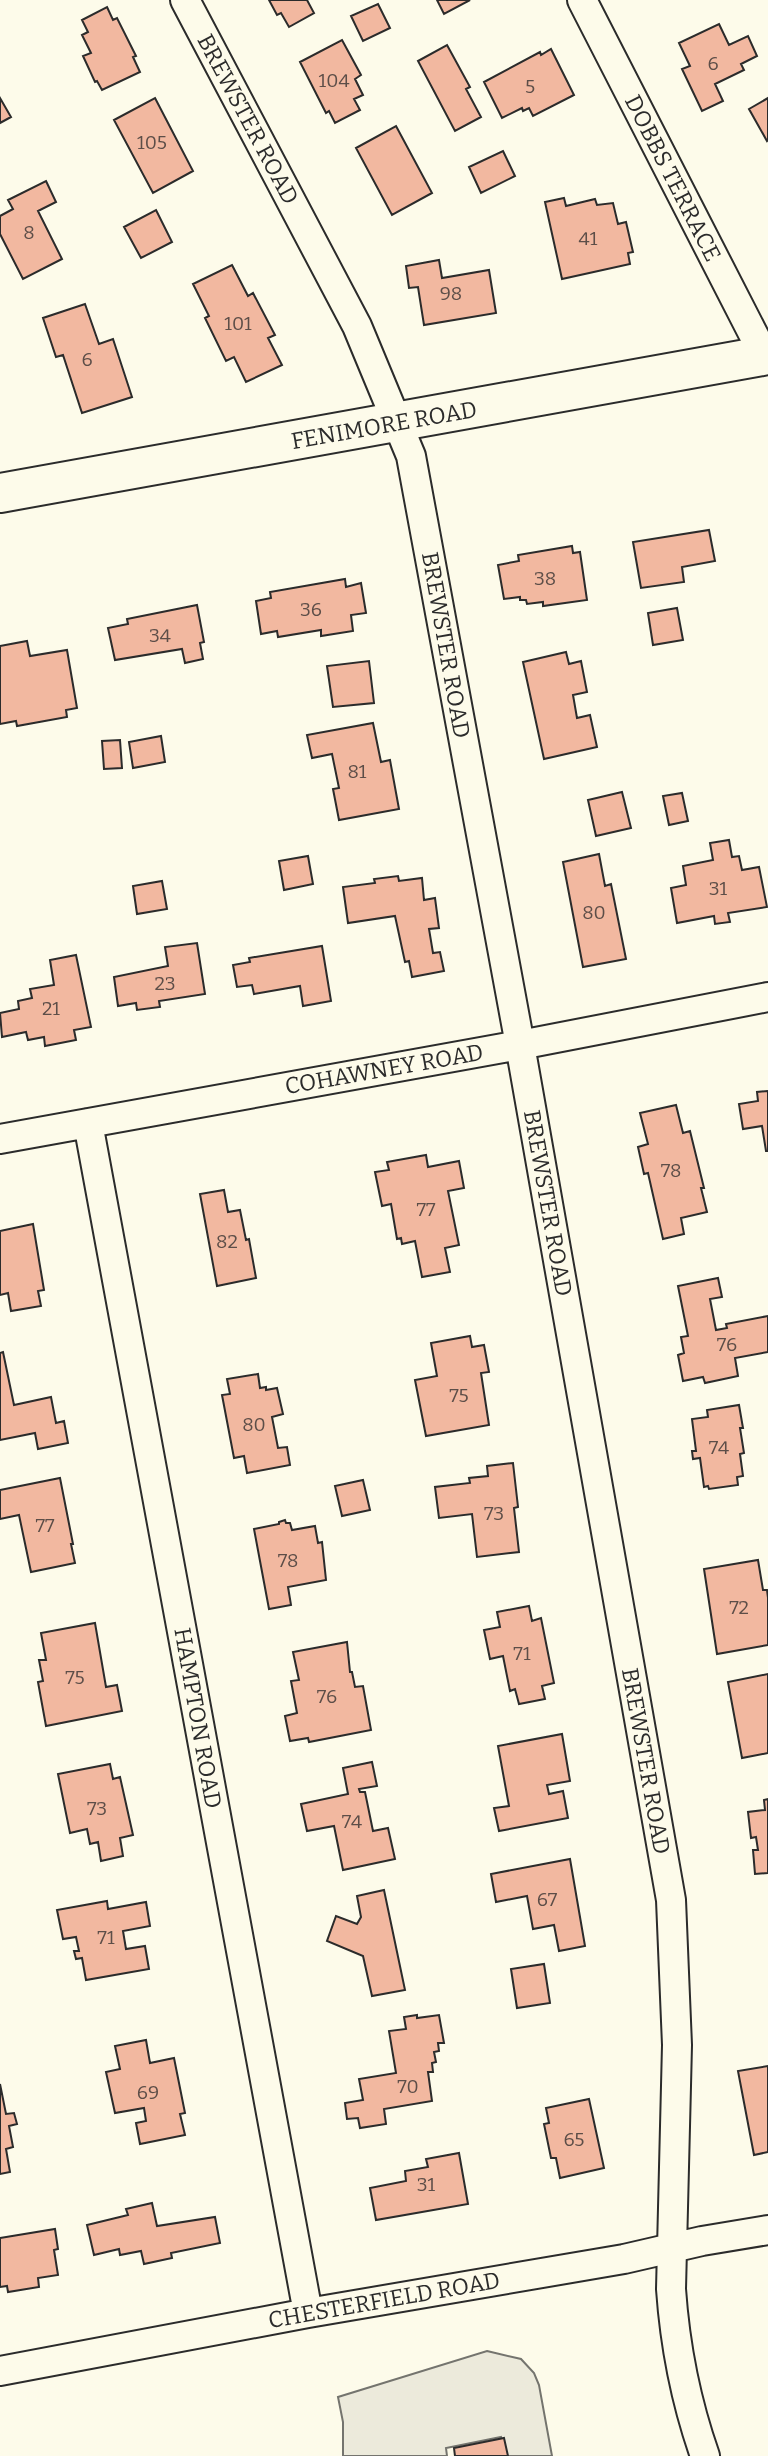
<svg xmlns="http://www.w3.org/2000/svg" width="768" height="2456" font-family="Bitter,serif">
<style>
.parking{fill:#eceadb;stroke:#74746e;stroke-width:2}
.building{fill:#f2b8a0;stroke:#2b2b2b;stroke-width:2}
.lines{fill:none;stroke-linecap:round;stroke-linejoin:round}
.minor-casing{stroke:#2b2b2b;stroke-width:32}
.secondary-casing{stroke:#2b2b2b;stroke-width:42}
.minor{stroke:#fdfbea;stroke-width:28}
.secondary{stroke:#fdfbea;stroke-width:38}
.labels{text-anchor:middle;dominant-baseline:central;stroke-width:5;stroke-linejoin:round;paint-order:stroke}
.number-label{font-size:19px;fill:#5d4e48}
.street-label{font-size:23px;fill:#2b2b2b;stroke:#fdfbea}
</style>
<rect width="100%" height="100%" fill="#fdfbea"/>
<path class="parking" d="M487,2351L521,2359L534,2373L539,2385L552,2456H506L501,2437L446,2448L447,2456H343V2422L338,2397Z"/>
<path class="building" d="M269,0H307L314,13L289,27L281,13L277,15Z
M437,0H470L444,14Z
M378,4L390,28L363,41L351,16Z
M107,7L113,20L117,18L136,56L133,57L140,72L102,90L97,81L95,82L83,56L91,53L82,35L88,32L82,20Z
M719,24L729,45L748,36L757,56L741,64L744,70L715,84L723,101L702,111L682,69L690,66L679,43Z
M342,40L361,75L355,79L363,95L354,99L360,110L335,123L329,111L326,113L300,62Z
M447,45L470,87L466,89L481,117L455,131L418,61Z
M551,49L574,95L533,116L529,108L523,111L522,108L502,118L484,82L540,52L541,55Z
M0,98L11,117L0,123Z
M155,98L193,171L153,193L114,120Z
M768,98V140L767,141L749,109Z
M396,126L432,193L392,215L356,148Z
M503,151L515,176L481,193L469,167Z
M46,181L56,202L38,211L62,259L23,279L0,234V216L13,209L8,200Z
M564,198L566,206L595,199L597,205L613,203L618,224L626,222L633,252L628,253L630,264L562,279L545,202Z
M156,210L172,242L141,258L124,227Z
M439,260L442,278L489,270L496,313L424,325L418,287L409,288L406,266Z
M232,265L248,296L253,293L275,335L268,338L282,365L246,382L234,357L226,361L205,318L209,316L193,284Z
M85,304L99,344L113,339L132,397L82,413L63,355L56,357L43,318Z
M709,530L715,561L682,567L684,582L641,588L633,542Z
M572,546L573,553L580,552L587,600L543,606V602L527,604L526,600H520V597L504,599L498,565L519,561L518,555Z
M345,579L346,587L361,583L366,613L351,615L353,631L321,636V630L278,637L277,631L261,634L256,601L271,598L270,592Z
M197,605L204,642L200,643L203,659L185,663L182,649L115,660L108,628L128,624L127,619Z
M677,608L683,640L653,645L648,613Z
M27,641L30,656L67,650L77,708L66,710L67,717L17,726L16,721L0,724V646Z
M566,652L569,664L581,661L587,692L573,695L577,718L590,715L597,747L544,759L523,662Z
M369,661L374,703L333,707L327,666Z
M373,723L381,762L390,760L399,809L339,820L333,789L339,788L332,754L312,758L307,735Z
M161,736L165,762L133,768L129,742Z
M120,740L122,768L104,769L102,741Z
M622,792L631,828L596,836L588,800Z
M682,793L688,821L669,825L663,796Z
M729,840L732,857L739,856L742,870L759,867L767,907L728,913L730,922L715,924L714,916L677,923L671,888L686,885L683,866L713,860L710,843Z
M599,854L605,886L611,884L626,959L583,967L563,862Z
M308,856L313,884L284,890L279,861Z
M398,876L399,881L422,878L424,900L435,898L439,928L429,929L433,953L440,952L444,971L412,977L409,961L405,962L395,916L348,923L343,887L375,883L374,879Z
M162,881L167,909L137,914L133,886Z
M197,943L205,994L159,1001L160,1007L137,1010L136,1003L118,1006L114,977L168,966L165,947Z
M322,946L331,1001L303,1006L300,986L254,994L252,985L237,987L233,965L250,962L249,958Z
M76,955L91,1027L74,1030L76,1040L45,1046L44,1037L28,1040L26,1032L2,1037L0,1013L19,1009L18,1001L32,998L30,989L54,985L50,960Z
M768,1091V1151H766L762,1126L743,1129L739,1104L758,1101L757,1092Z
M676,1105L683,1133L690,1131L704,1188H701L707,1212L681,1218L684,1234L663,1239L648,1173L644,1174L638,1147L648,1144L640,1113Z
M426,1155L428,1167L459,1161L464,1188L448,1191L459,1245L445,1248L450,1272L422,1277L415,1241L402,1244L401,1238L397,1239L391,1204L382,1206L375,1172L389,1170L387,1162Z
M224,1190L228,1212L240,1210L246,1240L249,1239L256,1278L217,1286L200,1194Z
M33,1224L44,1290L38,1291L41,1306L11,1311L8,1293L0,1295V1231Z
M718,1278L722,1297L710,1299L716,1330L727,1328L726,1324L768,1316V1352L735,1358L738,1376L705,1383L703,1377L683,1381L678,1355L684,1353L681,1337L688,1336L678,1286Z
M470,1336L472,1347L484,1345L489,1372L481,1373L489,1425L426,1436L415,1380L437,1376L431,1343Z
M3,1352L14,1405L51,1397L56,1423L64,1421L68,1443L38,1449L35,1433L0,1440V1353Z
M258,1374L260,1388L266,1387V1390L277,1388L283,1414L272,1417L278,1448L287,1447L290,1465L247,1473L244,1456L234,1458L222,1395L230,1394L227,1379Z
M739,1405L743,1428H740L744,1453L740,1454L743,1476L737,1477L738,1485L709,1489L708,1486L704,1487L700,1458L693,1459L692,1451H696L692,1419L708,1417L707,1410Z
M513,1463L518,1507L514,1508L519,1552L477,1557L472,1514L439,1518L435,1487L470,1483L469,1478L488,1476L487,1466Z
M60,1478L73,1544H71L75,1563L31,1572L19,1515L0,1519V1490Z
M363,1480L370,1510L342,1516L335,1486Z
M285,1520L286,1523H290L292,1530L315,1526L318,1543L322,1542L326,1580L288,1587L291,1605L269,1609L254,1529L279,1524V1522Z
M758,1560L763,1590H767L768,1598V1645L717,1654L704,1569Z
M529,1606L532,1621L541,1618L554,1683L542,1686L545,1699L519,1704L515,1689L510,1691L503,1656L490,1659L484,1630L500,1627L497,1612Z
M95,1623L106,1687L117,1685L122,1711L46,1726L38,1682L43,1681L39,1660H46L41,1633Z
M347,1642L350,1672H352L355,1687L363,1686L371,1730L309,1742L308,1738L290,1741L285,1716L297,1713L291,1681L299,1680L293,1652Z
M768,1674V1753L742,1758L728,1682Z
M562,1734L570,1781L547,1785L549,1794L563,1791L568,1818L499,1831L494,1808L509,1806L498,1746Z
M372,1762L377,1786L359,1789L360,1792H365L373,1831L388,1828L395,1859L343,1870L334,1826L307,1831L301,1804L348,1794L343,1768Z
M110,1764L113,1779L120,1777L133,1835L120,1838L123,1856L101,1861L98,1842L90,1844L87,1829L70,1833L58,1774Z
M768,1799V1873L755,1874L753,1850H758L756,1837L751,1838L748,1812L765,1810L764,1800Z
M570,1859L585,1946L559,1951L554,1925L533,1929L527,1896L496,1902L491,1874Z
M384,1890L405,1990L372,1996L363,1956L327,1941L336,1916L357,1924L361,1917L357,1896Z
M107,1901L108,1909L146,1902L150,1926L123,1931L126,1949L145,1946L149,1969L86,1980L82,1958L76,1959L74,1951H79L76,1937L63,1939L57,1910Z
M544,1964L550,2003L517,2008L511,1969Z
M417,2015V2018L439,2015L444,2043H438L439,2051L434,2052L436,2062L432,2063L433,2072H428L432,2101L384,2109L386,2124L360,2128L358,2118L347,2119L345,2103L363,2100L359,2079L396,2073L389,2031L406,2029L404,2017Z
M146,2040L150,2063L174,2058L185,2113L180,2114L185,2135L140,2144L136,2123L146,2121L144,2108L115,2113L106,2072L120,2069L115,2046Z
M768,2066V2152L754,2155L738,2071Z
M0,2084L6,2114L14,2113L17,2124L9,2126L13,2147L6,2149L10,2172L0,2174Z
M589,2099L604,2168L560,2178L556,2158H551L544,2124L549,2123L546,2108Z
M459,2153L468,2204L376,2220L370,2188L406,2181L405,2171L428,2167L426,2159Z
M152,2203L157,2226L215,2217L220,2243L171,2253L172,2258L144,2264L141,2251L120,2255L119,2249L94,2255L87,2225L128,2215L126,2209Z
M55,2229L58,2249L54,2250L58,2275L38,2278L39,2287L8,2292L7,2286L0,2287V2238Z
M504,2438L508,2456H455L454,2448Z"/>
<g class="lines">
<defs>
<path id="minor" d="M185,0L357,326L411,456L520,1045L671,1900L677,2045L671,2289C675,2346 686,2402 705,2456
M582,0L764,355
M88,1123L308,2313
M0,1139L520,1045L768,997
M0,2371L308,2313L624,2259L702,2241L768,2230"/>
<path id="secondary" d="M0,493L768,355"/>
</defs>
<use href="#minor" class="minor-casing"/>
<use href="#secondary" class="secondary-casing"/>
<use href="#minor" class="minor"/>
<use href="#secondary" class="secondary"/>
</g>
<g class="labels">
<g class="number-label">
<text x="713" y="63">6</text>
<text x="334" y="80">104</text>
<text x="530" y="86">5</text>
<text x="152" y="142">105</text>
<text x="29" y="232">8</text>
<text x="588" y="238">41</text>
<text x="451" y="293">98</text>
<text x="238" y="323">101</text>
<text x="87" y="359">6</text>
<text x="545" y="578">38</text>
<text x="311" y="609">36</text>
<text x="160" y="635">34</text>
<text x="357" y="771">81</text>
<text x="718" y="888">31</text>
<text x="594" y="912">80</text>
<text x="165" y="983">23</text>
<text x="51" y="1008">21</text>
<text x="671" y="1170">78</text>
<text x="426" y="1209">77</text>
<text x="227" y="1241">82</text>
<text x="727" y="1344">76</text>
<text x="459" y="1395">75</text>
<text x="254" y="1424">80</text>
<text x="719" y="1447">74</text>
<text x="494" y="1513">73</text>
<text x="45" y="1525">77</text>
<text x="288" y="1560">78</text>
<text x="739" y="1607">72</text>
<text x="522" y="1653">71</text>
<text x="75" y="1677">75</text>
<text x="327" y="1696">76</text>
<text x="97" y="1808">73</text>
<text x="352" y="1821">74</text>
<text x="547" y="1899">67</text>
<text x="106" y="1937">71</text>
<text x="408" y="2086">70</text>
<text x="148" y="2092">69</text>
<text x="574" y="2139">65</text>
<text x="426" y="2184">31</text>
</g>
<g class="street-label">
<text transform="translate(248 119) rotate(62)">BREWSTER ROAD</text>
<text transform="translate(673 178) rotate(63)">DOBBS TERRACE</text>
<text transform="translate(384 425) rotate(-10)">FENIMORE ROAD</text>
<text transform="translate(446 645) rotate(80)">BREWSTER ROAD</text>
<text transform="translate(384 1069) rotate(-10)">COHAWNEY ROAD</text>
<text transform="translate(548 1203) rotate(80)">BREWSTER ROAD</text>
<text transform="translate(198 1718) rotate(80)">HAMPTON ROAD</text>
<text transform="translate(646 1761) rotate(80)">BREWSTER ROAD</text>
<text transform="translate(384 2300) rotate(-10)">CHESTERFIELD ROAD</text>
</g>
</g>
</svg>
